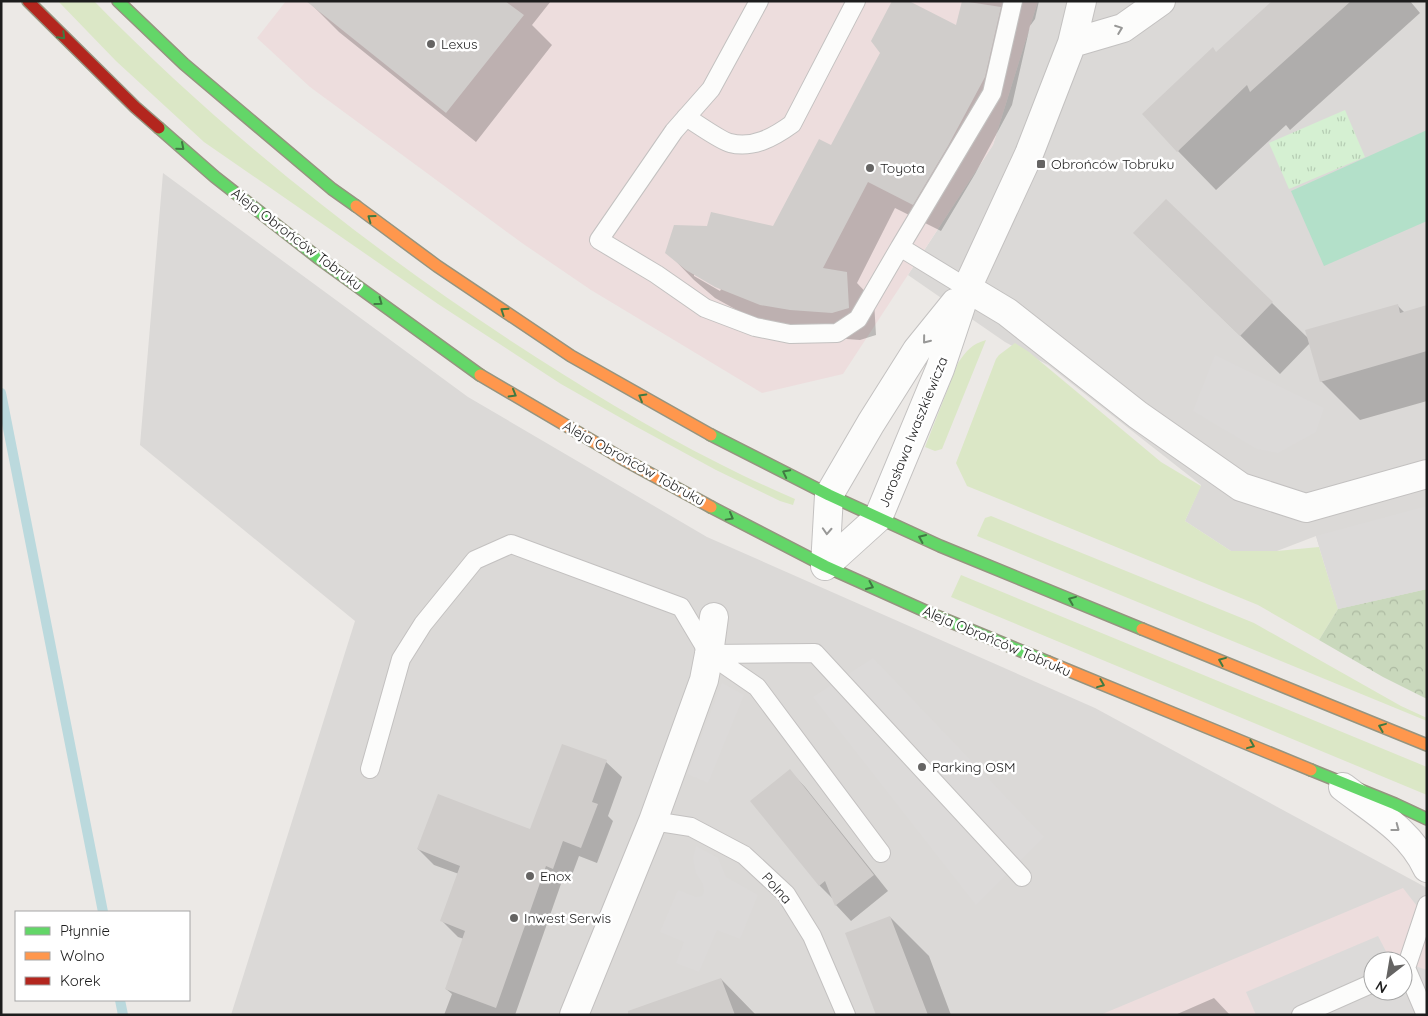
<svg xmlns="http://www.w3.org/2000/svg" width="1428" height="1016" font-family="Quicksand,sans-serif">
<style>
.residential{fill:#dbd9d7;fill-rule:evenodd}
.commercial{fill:#eddddd;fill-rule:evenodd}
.grass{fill:#dbe7c6}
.forest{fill:url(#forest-crowns)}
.park{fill:url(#park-tufts)}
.pitch{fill:#b3e0c9}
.parking{fill:#dcdad9}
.shadow{fill:#0003;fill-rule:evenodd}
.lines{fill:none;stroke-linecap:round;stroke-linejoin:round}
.stream{stroke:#bbd9dd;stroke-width:10}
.building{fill:#d0cdcb}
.lane-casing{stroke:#c3c1c0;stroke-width:20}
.street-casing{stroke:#c3c1c0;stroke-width:30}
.fast-casing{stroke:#95947f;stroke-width:14}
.slow-casing{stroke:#95947f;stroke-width:14}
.jam-casing{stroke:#95947f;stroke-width:14}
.lane{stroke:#fcfcfb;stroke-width:18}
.street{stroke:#fcfcfb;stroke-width:28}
.fast{stroke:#63d668;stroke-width:11}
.slow{stroke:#ff974d;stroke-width:11}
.jam{stroke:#b3261e;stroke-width:11}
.oneway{stroke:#989897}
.oneway2{stroke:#407a42}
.poi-dot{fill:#656463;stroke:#fff;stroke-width:2}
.labels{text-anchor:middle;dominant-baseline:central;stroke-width:5;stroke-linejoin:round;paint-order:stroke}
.poi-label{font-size:14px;fill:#1d1d1d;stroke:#fff;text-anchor:start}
.street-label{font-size:14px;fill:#1d1d1d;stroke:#fff}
</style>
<defs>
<pattern id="forest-crowns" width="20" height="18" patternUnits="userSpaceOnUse" patternTransform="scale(1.25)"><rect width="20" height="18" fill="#c9d8bc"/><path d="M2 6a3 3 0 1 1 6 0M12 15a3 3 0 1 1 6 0" fill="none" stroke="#acb9a1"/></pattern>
<pattern id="park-tufts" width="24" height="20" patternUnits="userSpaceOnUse" patternTransform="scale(1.25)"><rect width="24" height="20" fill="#d5f0d2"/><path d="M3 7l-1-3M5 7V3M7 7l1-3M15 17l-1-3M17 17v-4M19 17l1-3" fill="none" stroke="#b6cdb4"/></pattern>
</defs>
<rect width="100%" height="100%" fill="#ece9e6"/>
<path class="residential" d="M1038,1H1427V589L1338,609L1316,536L1277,551H1231L1185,521L1201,485L1048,365L1005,342L908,275L993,145Z
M163,173L468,397L707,537L1095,708L1427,888V1015H231L355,621L140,445ZM1373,961H1403V991H1373Z"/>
<path class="commercial" d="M286,1H1038L993,145L843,374L762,393L591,290L522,243L310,87L257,38Z
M1403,888L1427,919V1015H1100ZM1373,961H1403V991H1373Z"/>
<path class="grass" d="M58,1H94C220,130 361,242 511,341C579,385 648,428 720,464C745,477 770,488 795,499L793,505L780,501L716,470L635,426L561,384L438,304L204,142L116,61Z
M986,340L942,449L935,451L925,447L958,363C966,351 972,344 986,340Z
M1015,343L1029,352L1161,462L1201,486L1185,521L1231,551H1277L1319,547L1338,609L1319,640L1258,605L967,486L956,463L996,359L999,355Z
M991,516L1254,623L1401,706L1427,718V721L977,536L985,518Z
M961,575L1427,767V795L951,597Z"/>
<path class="forest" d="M1427,589V699L1383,677L1319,640L1338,609Z"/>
<path class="park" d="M1345,110L1365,157L1289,189L1269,143Z"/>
<path class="pitch" d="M1427,130V221L1324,266L1291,191Z"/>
<path class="parking" d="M1215,355L1324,408L1316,432L1278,453L1257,449L1193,411Z
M1427,506V589L1338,609L1316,536Z
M873,658L1044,837L976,905L813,697Z
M722,683L744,695L708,783L687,774Z
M696,846L718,858L726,877L758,895L740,939L717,930L699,972L676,963L684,942L660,932L678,890L696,897L702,896L704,892L703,884L696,873L693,858Z
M1378,936L1389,957L1401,961H1373V991H1403V962L1427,970V1015H1256L1246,992Z"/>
<path class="shadow" d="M311,1H551L532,25L552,45L476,142L339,32L310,3Z
M963,1H1039L1035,19L1030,26L1012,105L975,174L941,231L895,208L857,283L874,301L876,335L860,340L819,337L789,332L744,314L715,298L694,280L667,252L773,227L831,147L957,27ZM694,274L721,289L720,291L694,276Z
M1273,1H1410L1420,13L1290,130L1286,125L1216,190L1178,151Z
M1134,233L1272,303L1309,339L1397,305L1405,313L1427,306V401L1360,420L1321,381L1310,343L1280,374Z
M606,762L622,777L608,816L613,821L597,863L579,856L569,883L562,881L515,1015H444L452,994L446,989L464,939L458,937L442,921L459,874L434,865L418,849L531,830Z
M790,771L805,787L888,891L851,921L836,905L833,899L820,886L752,801Z
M890,917L929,956L951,1015H878Z
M721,979L756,1015H681Z
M1214,998L1230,1015H1175Z"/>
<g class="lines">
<path class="stream" d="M1,393L103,912
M120,1000L123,1015"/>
</g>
<path class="building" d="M306,1H505L524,15L446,113Z
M892,1H909L956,25L962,1L1001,7L985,77L948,146L913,205L868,182L823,268L847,272L849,308L832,313L790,310L760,305L715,287L686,270L665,253L674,225L707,226L711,212L773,226L819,139L831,145L880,53L871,41Z
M1272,1H1351L1250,92L1247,85L1177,152L1142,114L1213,47L1216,52Z
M1166,199L1273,302L1240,336L1133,233Z
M1398,304L1400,313L1427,305V351L1320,382L1305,330Z
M562,744L607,760L592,802L598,804L581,848L563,841L553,869L546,866L496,1008L445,989L465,931L440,921L460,866L417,849L438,794L530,829Z
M790,769L874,875L835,906L825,881L819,886L750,801Z
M890,916L928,1015H876L845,933Z
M721,978L735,1015H628V1011Z"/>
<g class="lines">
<defs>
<path id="lane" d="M759,1L711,89L674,131L599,240L656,274L705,308L755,327L790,334L837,333L858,319L900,247L967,288
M686,117C696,123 721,141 730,143C753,149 774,137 792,124L856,1
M900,247L992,93L1013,1
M709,654L815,653L1022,877
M370,769L401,659L423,624L475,560L511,544L681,607L709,654L757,687L881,853
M653,821L691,827L744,855L786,894L812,936L846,1015
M1301,1015L1373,983
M1426,1015L1406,968L1427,905"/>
<path id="street" d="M1072,43L1123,28L1161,1
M967,288L1007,312L1138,415L1241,487L1306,508L1427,474
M825,566L878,518L940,369L967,288L1029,154L1072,43L1082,1
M825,566L829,495L871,423L917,350L955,303
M1343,787C1374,811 1410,831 1427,868
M574,1015L653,821L704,680L709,654L714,617"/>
<path id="fast" d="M118,1L184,64L332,189L356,206
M159,128L215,177L317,257L480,375
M711,435L829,495L940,546L1142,629
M711,507L825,566L934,615L1048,662
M1311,770L1395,804L1427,819"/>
<path id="slow" d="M356,206L437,266L571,356L711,435
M480,375L623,459L711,507
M1142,629L1427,745
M1048,662L1311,770"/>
<path id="jam" d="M28,1L135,107L159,128"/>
</defs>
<use href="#lane" class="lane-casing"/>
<use href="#street" class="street-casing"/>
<use href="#fast" class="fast-casing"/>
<use href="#slow" class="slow-casing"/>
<use href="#jam" class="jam-casing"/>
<use href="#lane" class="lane"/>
<use href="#street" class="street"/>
<use href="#fast" class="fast"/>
<use href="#slow" class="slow"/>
<use href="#jam" class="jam"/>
</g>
<defs><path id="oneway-chevron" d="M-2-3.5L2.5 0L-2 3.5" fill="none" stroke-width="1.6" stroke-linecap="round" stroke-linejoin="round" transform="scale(1.25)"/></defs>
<g class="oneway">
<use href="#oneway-chevron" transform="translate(1119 29) rotate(-21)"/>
<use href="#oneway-chevron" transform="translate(926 340) rotate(129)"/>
<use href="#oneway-chevron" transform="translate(827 531) rotate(93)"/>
<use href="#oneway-chevron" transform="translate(1396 828) rotate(37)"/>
</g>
<g class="oneway2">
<use href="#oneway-chevron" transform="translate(62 36) rotate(45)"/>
<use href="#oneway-chevron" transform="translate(181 147) rotate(41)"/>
<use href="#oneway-chevron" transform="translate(371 218) rotate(-144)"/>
<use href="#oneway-chevron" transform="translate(379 302) rotate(36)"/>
<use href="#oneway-chevron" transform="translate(504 311) rotate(-146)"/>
<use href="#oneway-chevron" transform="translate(513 394) rotate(30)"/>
<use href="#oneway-chevron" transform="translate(642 397) rotate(-150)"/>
<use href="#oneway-chevron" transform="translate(786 473) rotate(-153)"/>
<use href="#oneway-chevron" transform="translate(730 517) rotate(29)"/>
<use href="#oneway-chevron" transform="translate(922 538) rotate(-156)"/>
<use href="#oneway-chevron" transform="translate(870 586) rotate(24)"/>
<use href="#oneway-chevron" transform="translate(1072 600) rotate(-158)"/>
<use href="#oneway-chevron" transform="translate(1222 661) rotate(-158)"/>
<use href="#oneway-chevron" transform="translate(1101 684) rotate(22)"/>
<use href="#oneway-chevron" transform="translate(1382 727) rotate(-158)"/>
<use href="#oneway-chevron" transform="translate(1251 745) rotate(22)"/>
</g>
<g class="poi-dot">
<circle cx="431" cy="44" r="5"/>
<rect x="1036" y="159" width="10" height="10" rx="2.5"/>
<circle cx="870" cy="168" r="5"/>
<circle cx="922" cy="767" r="5"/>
<circle cx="530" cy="876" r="5"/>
<circle cx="514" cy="918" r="5"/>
</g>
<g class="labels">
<g class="poi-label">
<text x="441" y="44">Lexus</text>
<text x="1051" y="164">Obrońców Tobruku</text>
<text x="880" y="168">Toyota</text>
<text x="932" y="767">Parking OSM</text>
<text x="540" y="876">Enox</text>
<text x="524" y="918">Inwest Serwis</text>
</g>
<g class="street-label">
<text transform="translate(297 239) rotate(37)">Aleja Obrońców Tobruku</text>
<text transform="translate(913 432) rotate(-68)">Jarosława Iwaszkiewicza</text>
<text transform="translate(634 463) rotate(29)">Aleja Obrońców Tobruku</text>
<text transform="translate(997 641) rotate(23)">Aleja Obrońców Tobruku</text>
<text transform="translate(777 888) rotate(48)">Polna</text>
</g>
</g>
<rect width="1428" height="1016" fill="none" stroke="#1d1d1d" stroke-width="5"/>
<rect x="15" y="911" width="175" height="90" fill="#ffffff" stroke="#a5a5a5"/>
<rect x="25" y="927" width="25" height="8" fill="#63d668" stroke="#a5a5a5"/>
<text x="60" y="936" font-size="15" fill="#1d1d1d">Płynnie</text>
<rect x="25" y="952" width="25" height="8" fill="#ff974d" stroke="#a5a5a5"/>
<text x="60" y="961" font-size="15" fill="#1d1d1d">Wolno</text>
<rect x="25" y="977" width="25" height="8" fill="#b3261e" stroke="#a5a5a5"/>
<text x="60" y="986" font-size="15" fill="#1d1d1d">Korek</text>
<g transform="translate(1388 976) rotate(211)"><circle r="24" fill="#ffffff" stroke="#a5a5a5"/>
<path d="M0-4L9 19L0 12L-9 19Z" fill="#656463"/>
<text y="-8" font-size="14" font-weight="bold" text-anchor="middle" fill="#1d1d1d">N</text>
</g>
</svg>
